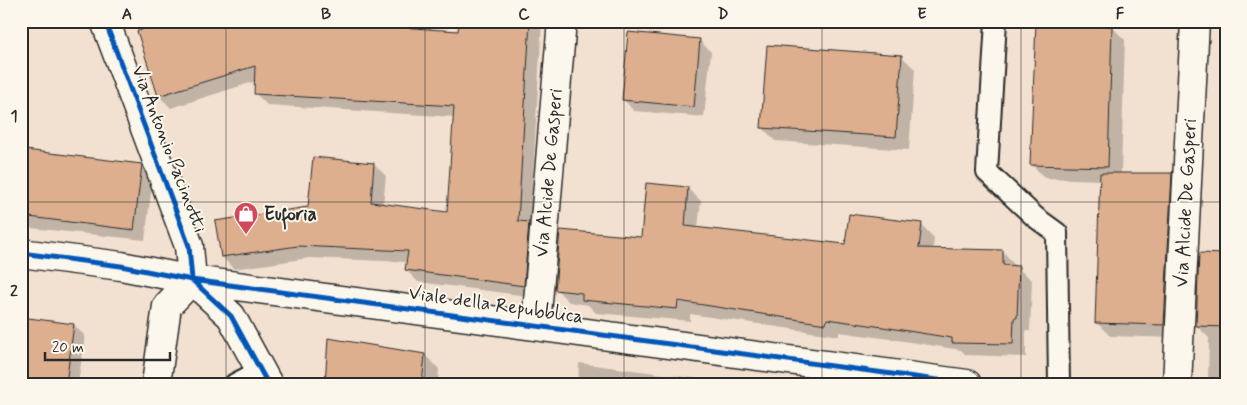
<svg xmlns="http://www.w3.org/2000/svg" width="1247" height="405" font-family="Mynerve,sans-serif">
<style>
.shadow{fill:#0003}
.building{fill:#ddaf8f;stroke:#2b2b2b}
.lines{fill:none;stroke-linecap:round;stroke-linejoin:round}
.service-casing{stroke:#2b2b2b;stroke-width:24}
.minor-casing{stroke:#2b2b2b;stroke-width:31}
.service{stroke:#fbf7ec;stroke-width:20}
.minor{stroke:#fbf7ec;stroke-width:28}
.cycleway-casing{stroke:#fbf7ec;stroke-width:8}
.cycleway{stroke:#0057b8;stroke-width:5}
.grid{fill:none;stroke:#2b2b2b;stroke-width:1;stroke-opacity:0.55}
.labels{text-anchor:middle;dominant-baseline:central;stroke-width:4;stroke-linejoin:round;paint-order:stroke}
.street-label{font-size:19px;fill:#2b2b2b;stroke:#fbf7ec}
.poi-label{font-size:19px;font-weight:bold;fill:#2b2b2b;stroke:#fbf7ec;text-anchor:start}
.neatline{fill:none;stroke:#2b2b2b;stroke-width:2}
.grid-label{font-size:16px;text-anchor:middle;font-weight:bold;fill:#2b2b2b}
</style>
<rect width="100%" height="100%" fill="#f2e1d0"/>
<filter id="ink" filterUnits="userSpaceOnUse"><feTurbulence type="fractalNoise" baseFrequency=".02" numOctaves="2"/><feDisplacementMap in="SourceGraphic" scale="10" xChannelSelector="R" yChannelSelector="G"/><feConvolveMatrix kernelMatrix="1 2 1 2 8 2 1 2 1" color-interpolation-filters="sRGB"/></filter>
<g filter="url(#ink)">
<path class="shadow" d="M138,21H297L460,32V21H542L530,224L541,235L535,297L418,282L406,270L407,262L310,258L234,269L222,257L309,208L374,164L386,176L383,205L449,213L454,117L267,105L255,93L256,81L171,108L159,96L139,32L142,31Z
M1112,27L1125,40L1121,174L1171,175L1185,188L1177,338L1110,336L1096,322L1101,180L1045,178L1032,165Z
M700,41L711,52L704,117L634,111L623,99Z
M901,56L915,69L909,150L775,141L762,127Z
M21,152L141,166L153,177L145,240L21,227Z
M687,188L701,201L698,228L846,246L921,224L934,238L933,250L1003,251L1016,267L1032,280L1030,331H1026V357L966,355L961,350L897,340L839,332V336L690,314V321L596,313L588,305L569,302L556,289L642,239Z
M1226,256V384H1211L1208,381L1209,338L1197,326Z
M74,325L85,336L78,384H21Z
M425,355L439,369L438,384H333Z
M579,363L739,384H578Z"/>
<path class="building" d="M142,21H307L458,31L459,21H530L518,221L529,222L524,286L405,270L408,251L298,246L221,257L215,221L308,207L313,157L374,163L371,202L447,212L454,106L254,94L255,66L158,96L137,31L142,30Z
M1036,23L1112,26L1108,167L1030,165Z
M628,32L700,39L694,107L622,100Z
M767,45L902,55L896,137L761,128Z
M25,150L142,164L134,230L21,216V181Z
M1100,173H1172L1164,325L1095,323Z
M646,183L688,187L685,226L845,244L849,214L922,223L919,248L1003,250V265L1019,266L1017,318H1014L1013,344L952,343V338L883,327L827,319L826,324L678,301L677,309L582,300V293L555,290L560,230L641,237Z
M1199,253L1226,254V327L1196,326Z
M21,317L74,324L66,384H21Z
M328,338L425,354L422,384H325Z"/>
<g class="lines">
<defs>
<path id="service" d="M996,21L987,172L1035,217L1057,233L1059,384
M235,384L260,371"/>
<path id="minor" d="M105,21L189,246L192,280L231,316L268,384
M21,253L121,266L192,280L967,384
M536,325L562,21
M156,384L167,306L192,280
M1177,384L1195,21"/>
</defs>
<use href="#service" class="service-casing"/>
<use href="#minor" class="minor-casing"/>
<use href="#service" class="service"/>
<use href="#minor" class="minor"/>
<defs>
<path id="cycleway" d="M105,21L189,246L192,280L231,316L268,384
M21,253L121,266L192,280L967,384"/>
</defs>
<use href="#cycleway" class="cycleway-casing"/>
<use href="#cycleway" class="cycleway"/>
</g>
</g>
<path class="grid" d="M226,21V384M425,21V384M624,21V384M822,21V384M1021,21V384M21,202H1226"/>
<defs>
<symbol id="shop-pin" viewBox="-11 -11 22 30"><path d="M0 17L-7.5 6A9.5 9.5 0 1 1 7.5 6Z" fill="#d1495b" stroke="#fbf7ec"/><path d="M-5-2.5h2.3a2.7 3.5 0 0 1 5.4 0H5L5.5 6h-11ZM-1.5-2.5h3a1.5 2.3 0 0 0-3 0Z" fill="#fff"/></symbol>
</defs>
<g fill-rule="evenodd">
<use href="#shop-pin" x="232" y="200" width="28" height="38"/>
</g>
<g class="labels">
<g class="street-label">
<text transform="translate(169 149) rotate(69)">Via Antonio Pacinotti</text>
<text transform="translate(549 173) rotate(-85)">Via Alcide De Gasperi</text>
<text transform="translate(1186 203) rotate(-87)">Via Alcide De Gasperi</text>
<text transform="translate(496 305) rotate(8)">Viale della Repubblica</text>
</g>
<g class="poi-label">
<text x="264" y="214">Euforia</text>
</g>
</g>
<rect width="1247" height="405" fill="none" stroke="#fbf7ec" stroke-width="55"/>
<path d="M45 352v8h125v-8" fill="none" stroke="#2b2b2b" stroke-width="2.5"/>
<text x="52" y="352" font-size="15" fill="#2b2b2b" stroke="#fbf7ec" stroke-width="4" paint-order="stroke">20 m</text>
<rect x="28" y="28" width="1192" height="350" class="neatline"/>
<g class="grid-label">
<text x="127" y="19">A</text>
<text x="326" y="19">B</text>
<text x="524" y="19">C</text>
<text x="723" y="19">D</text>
<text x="922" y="19">E</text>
<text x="1120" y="19">F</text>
<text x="14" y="121">1</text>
<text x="14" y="296">2</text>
</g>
</svg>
